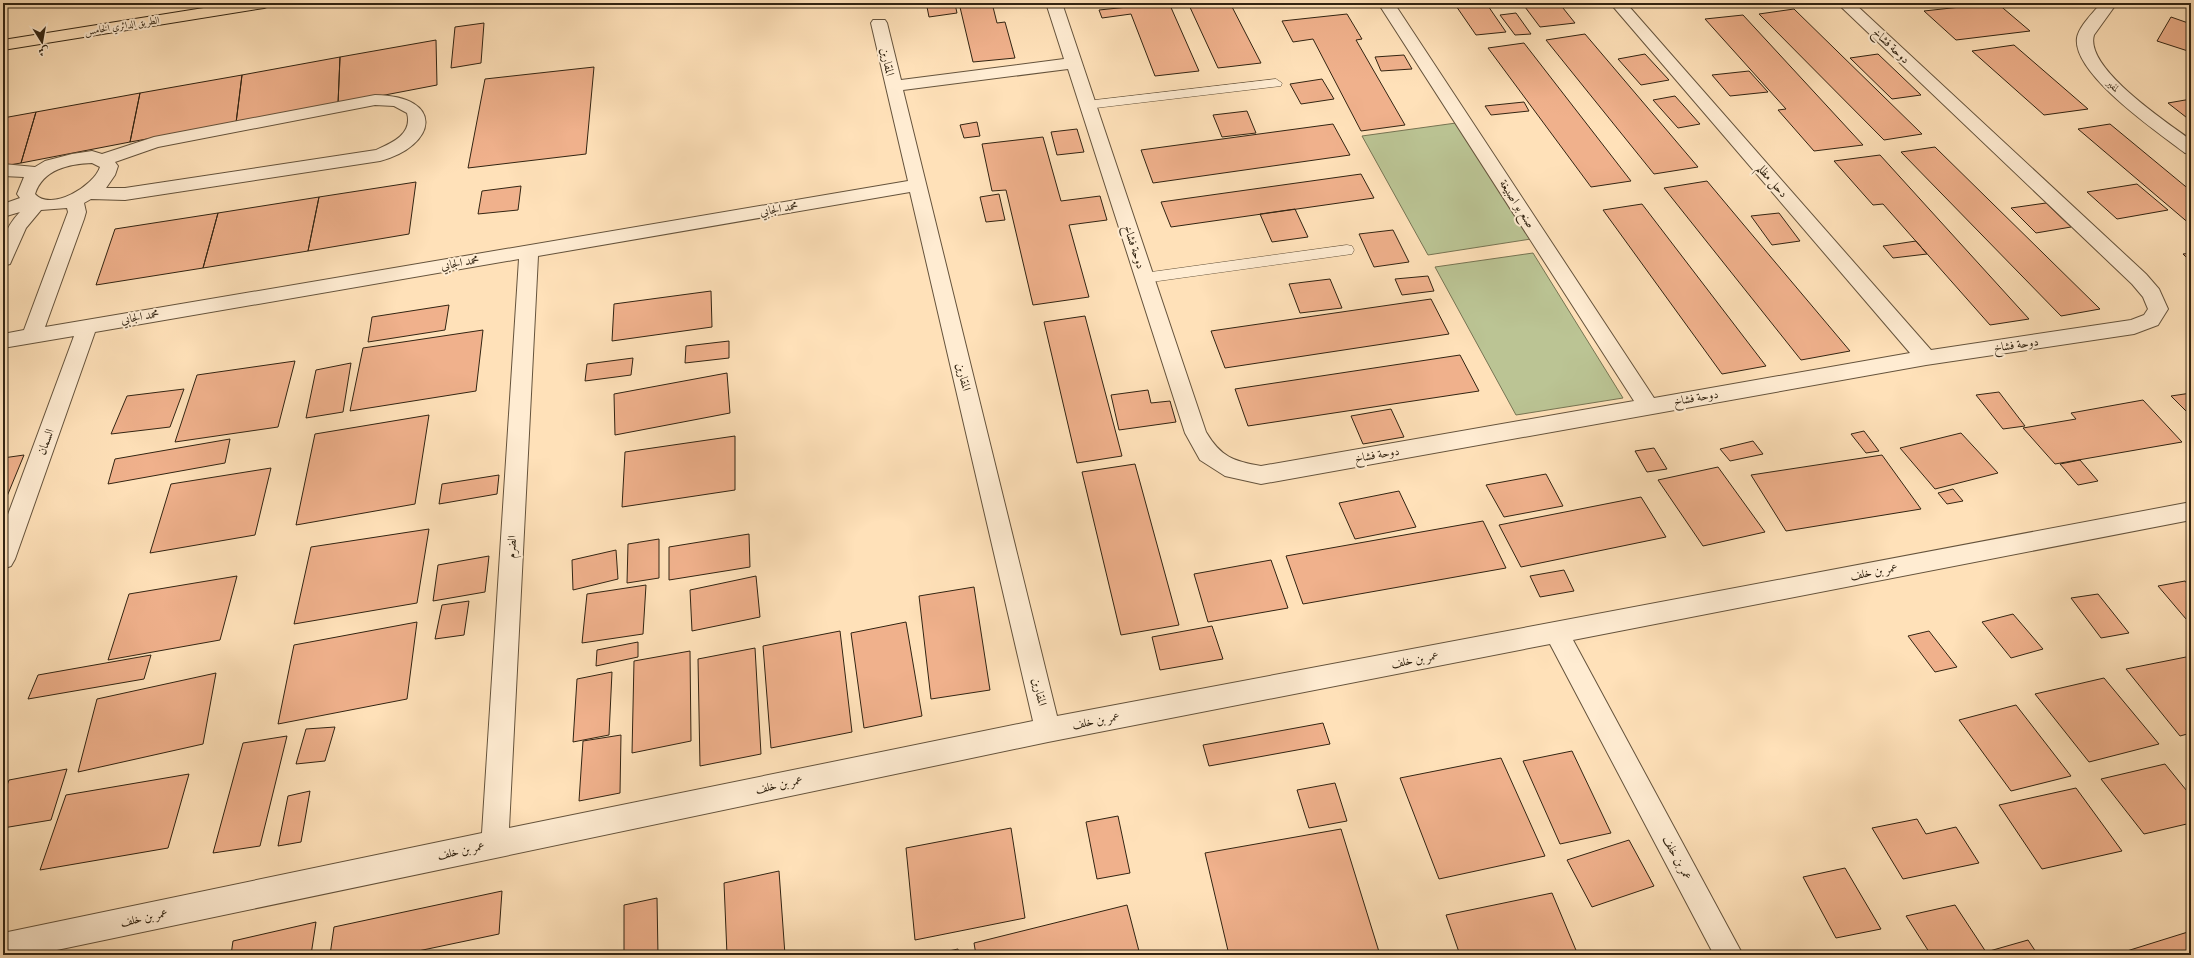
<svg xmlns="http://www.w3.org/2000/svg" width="2194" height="958" font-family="'Libre Bodoni',Amiri,serif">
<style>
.green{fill:#bbc494;stroke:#767453}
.building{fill:#f0b18c;stroke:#322412}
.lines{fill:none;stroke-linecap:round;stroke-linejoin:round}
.lane-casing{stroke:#65533c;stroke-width:1}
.street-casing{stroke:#65533c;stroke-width:2}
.primary-casing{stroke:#322412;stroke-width:2}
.lane{fill:#ffecd2;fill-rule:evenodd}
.street{fill:#ffecd2;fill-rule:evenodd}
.primary{fill:#ffe1b9;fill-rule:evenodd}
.labels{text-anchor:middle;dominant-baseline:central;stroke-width:4;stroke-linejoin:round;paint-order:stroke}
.far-street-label{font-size:10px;fill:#322412;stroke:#ffecd2}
.street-label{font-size:12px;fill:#322412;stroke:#ffecd2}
</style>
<rect width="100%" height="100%" fill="#ffe1b9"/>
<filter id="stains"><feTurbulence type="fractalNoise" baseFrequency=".005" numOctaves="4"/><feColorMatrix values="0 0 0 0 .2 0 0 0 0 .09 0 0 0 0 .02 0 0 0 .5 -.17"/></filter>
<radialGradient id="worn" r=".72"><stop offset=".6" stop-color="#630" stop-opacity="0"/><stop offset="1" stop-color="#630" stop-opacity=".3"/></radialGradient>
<path class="green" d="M1456,123L1531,239L1428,255L1362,136Z
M1533,253L1623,398L1516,415L1435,267Z"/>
<path class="building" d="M959,3H992L997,23L1005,22L1015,58L973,62Z
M1127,3H1169L1199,71L1155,76L1131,14L1102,18L1099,10L1128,7Z
M1188,3H1230L1261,63L1218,68Z
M1454,3H1486L1506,32L1476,35Z
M1522,3H1559L1575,23L1540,27Z
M1997,3L2030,31L1956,40L1924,11Z
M955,4L957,13L929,17L927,7Z
M1794,9L1922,134L1884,140L1759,14Z
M1516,13L1531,34L1515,35L1500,15Z
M1347,14L1362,39L1356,40L1405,125L1361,131L1313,39L1293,42L1282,21Z
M1743,15L1863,145L1814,151L1778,110L1786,109L1705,19Z
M2171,17L2191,24V52L2157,41Z
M484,23L481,63L451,68L455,27Z
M1585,34L1698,167L1654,174L1546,40Z
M436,40L437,85L338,104L340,57Z
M1524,43L1631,181L1591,187L1488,48Z
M2014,45L2088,109L2044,115L1972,51Z
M1645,54L1669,80L1641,85L1618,59Z
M1878,54L1921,95L1892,99L1850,58Z
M1404,55L1412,69L1381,71L1375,57Z
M340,57L338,104L236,123L242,75Z
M594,67L586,154L468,168L485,79Z
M1749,71L1768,92L1730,96L1712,75Z
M242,75L236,123L130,142L140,93Z
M1322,79L1334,99L1301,104L1290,84Z
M140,93L130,142L21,163L36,112Z
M1675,96L1700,124L1678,128L1653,100Z
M2191,99V121L2168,103Z
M1524,102L1529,111L1491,115L1485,106Z
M1247,111L1256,133L1222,137L1213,115Z
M36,112L21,163L3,166V118Z
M977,122L980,136L964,138L960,125Z
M1333,124L1350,155L1153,183L1141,150Z
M2110,124L2191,191V225L2078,129Z
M1077,129L1084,152L1057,155L1051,132Z
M1043,137L1061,201L1100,196L1107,220L1069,225L1089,297L1033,305L1006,190L992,191L982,144Z
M1935,147L2100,309L2061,316L1901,152Z
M1880,155L2029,319L1990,325L1883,204L1873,205L1834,161Z
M1361,174L1374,198L1171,227L1161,202Z
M1707,181L1743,224L1850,351L1801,360L1664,188Z
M416,182L409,234L308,251L319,197Z
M2137,184L2168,210L2117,219L2087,192Z
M521,186L518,210L478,214L482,191Z
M999,194L1005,220L986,222L980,197Z
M319,197L308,251L203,268L218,213Z
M2046,203L2071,227L2036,233L2011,208Z
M1642,204L1766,366L1722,374L1603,210Z
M1295,209L1308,237L1272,242L1260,214Z
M218,213L203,268L96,285L115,229Z
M1779,213L1800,241L1772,245L1751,216Z
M1393,230L1409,262L1374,267L1359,234Z
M1916,241L1927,254L1893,258L1883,246Z
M2191,253V262L2183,254Z
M1428,276L1434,291L1402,295L1395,279Z
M1330,279L1342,308L1300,313L1289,284Z
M711,291L712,327L612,341L614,304Z
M1431,299L1449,334L1225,368L1211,331Z
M449,305L445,330L368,342L372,317Z
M1085,316L1122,456L1077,463L1044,322Z
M483,330L476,391L350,411L363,348Z
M729,341V358L685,363L686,346Z
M1460,355L1479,391L1248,426L1235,389Z
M633,358L631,375L585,381L587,364Z
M295,361L278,427L175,442L197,375Z
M351,363L343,412L306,418L316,370Z
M727,373L730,413L615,435L614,394Z
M184,389L170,427L111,434L127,396Z
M1148,390L1151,403L1170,401L1176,422L1119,430L1111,395Z
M1999,392L2025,426L2003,429L1976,395Z
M2191,393V416L2171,396Z
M2143,400L2182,442L2055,464L2023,428L2076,419L2071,413Z
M1391,409L1404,437L1363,444L1351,416Z
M429,415L415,504L296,525L315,434Z
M1864,431L1879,451L1866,453L1851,434Z
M1961,433L1998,473L1935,489L1900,448Z
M735,436V490L622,507L625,452Z
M230,439L225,463L108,484L115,459Z
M1753,441L1763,454L1730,461L1720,449Z
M1654,448L1667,469L1647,472L1635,451Z
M24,455L3,506V458Z
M1882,455L1921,509L1786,531L1751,475Z
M2080,460L2098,481L2078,485L2060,464Z
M1135,464L1179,625L1121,635L1082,472Z
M1718,467L1765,532L1703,546L1658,480Z
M271,468L255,535L150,553L171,484Z
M1546,474L1563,506L1504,517L1486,485Z
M499,475L497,494L439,504L442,484Z
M1953,489L1963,501L1947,504L1938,493Z
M1399,491L1416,527L1355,539L1339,503Z
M1641,497L1666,537L1521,567L1499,525Z
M1483,521L1506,568L1303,604L1286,556Z
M429,529L417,603L294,624L311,547Z
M749,534L750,567L669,580V547Z
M659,539V578L627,583L628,544Z
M616,550L618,579L573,590L572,560Z
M489,556L485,592L433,601L438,565Z
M1271,560L1288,608L1208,622L1194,574Z
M1564,570L1574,591L1540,597L1530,576Z
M237,576L220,640L108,660L129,594Z
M756,576L760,617L692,631L690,590Z
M2185,581L2191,589V618L2186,619L2158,586Z
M646,585L643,634L582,643L587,594Z
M974,587L990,690L931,699L919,596Z
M2098,594L2129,633L2101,638L2071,598Z
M469,601L464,635L435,639L442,605Z
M2013,614L2043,649L2011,658L1982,622Z
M417,622L407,699L278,724L294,645Z
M906,622L922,716L864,728L851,633Z
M1212,626L1223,659L1160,670L1152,637Z
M840,631L852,732L771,748L763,646Z
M1929,631L1957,667L1935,672L1908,636Z
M638,642V657L596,666L597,650Z
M755,648L761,754L700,766L698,659Z
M690,651L691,741L632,753L634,661Z
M151,655L144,679L28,699L38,675Z
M2191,656V733L2180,736L2126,669Z
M612,672L609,735L573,742L577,679Z
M216,673L203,744L78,772L97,699Z
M2104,678L2159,744L2089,762L2035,694Z
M2016,705L2071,776L2011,791L1959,720Z
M1323,723L1330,744L1209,766L1203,745Z
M335,727L325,761L296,764L306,729Z
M621,735L620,793L579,801L583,741Z
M287,736L260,846L213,853L243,743Z
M1572,751L1611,833L1560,844L1523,761Z
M1501,758L1545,856L1439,879L1400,778Z
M2165,764L2191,796V823L2144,834L2101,779Z
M67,769L51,820L3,828V796L9,780Z
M189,774L168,848L40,870L66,795Z
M1335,783L1347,821L1309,828L1297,790Z
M2076,788L2122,851L2042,869L1999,805Z
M310,791L301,842L278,846L288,796Z
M1118,816L1130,873L1097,879L1086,822Z
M1917,819L1926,834L1956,827L1979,863L1903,879L1872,828Z
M1011,828L1025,918L915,940L906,848Z
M1341,829L1380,955H1229L1205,853Z
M1629,840L1654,886L1592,907L1567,860Z
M1845,868L1881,929L1836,938L1803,877Z
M779,871L785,955H727L724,883Z
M502,891L499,934L399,955H330L334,927Z
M1552,893L1578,955H1460L1446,915Z
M657,898L658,955H624V905Z
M1127,905L1140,955H976L974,943Z
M1955,905L1986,952L2028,940L2038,955H1931L1906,916Z
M316,922L311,955H231L233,941Z
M2191,931V955H2114Z
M958,949L959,955H930Z"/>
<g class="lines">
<defs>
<path id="lane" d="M1276,79L1282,83L1281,86L1087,109L1081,105L1087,101Z
M1347,245L1352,246L1354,250L1352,254L1144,283L1139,282L1137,278L1139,274L1144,273Z"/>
<path id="street" d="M1046,3H1062L1206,432C1221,457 1233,461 1261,466L1634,401L1378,3H1394L1654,398L1910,353L1610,3H1626L1931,350L2131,320L2144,315L2148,309L2143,297L2132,284L1837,3H1854L2146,274L2159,289L2168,309L2158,325L2134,334L1926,365L1261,484L1225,476L1200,460L1185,433L1068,69L903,90L1057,716L2191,502V520L1573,640L1743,955H1714L1550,644L1048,742L33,955H3V933L482,833L519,259L95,332L15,559L11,566L3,569V528L74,336L3,348V334L24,330L68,212L67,208L41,210L26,228L10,264L3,266C3,241 3,230 20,212L3,217V204L20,198L17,194L24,177L3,176V164L35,167L45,161L72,154L92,151L102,154L154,137L375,95C446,96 437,146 380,161L125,200L91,199L84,203L86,212L84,219L45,327L908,181L871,23L873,20H885L887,23L901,80L1064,59ZM375,105L394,106L407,113C413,134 392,143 376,150L125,188H106L115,175L118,166L115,162L158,147ZM92,163L100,167C94,186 51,212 35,194C43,169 69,164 92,163ZM910,192L1033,721L509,828L538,256Z
M2101,3H2117L2094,35C2084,68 2168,123 2191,140V154L2185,153C2159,133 2072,74 2077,38C2079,26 2094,12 2101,3Z"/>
<path id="primary" d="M235,3H272L269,6L264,8L3,50V40Z"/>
</defs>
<use href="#lane" class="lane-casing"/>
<use href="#street" class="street-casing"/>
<use href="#primary" class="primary-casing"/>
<use href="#lane" class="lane"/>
<use href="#street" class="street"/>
<use href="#primary" class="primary"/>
</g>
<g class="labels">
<g class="far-street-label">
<text transform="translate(122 26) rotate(-9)">الطريق الدائري الخامس</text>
<text transform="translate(2113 86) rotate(43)">لمفير</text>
</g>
<g class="street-label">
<text transform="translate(1891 46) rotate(43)">دوحة فشاخ</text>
<text transform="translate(887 62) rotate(78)">المقارين</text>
<text transform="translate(1772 181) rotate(49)">دحل مظلم</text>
<text transform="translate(1517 204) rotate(57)">صنع بو اصبيغة</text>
<text transform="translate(779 209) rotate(-10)">محمد الجابي</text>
<text transform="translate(1134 247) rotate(72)">دوحة فشاخ</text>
<text transform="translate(460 263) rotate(-10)">محمد الجابي</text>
<text transform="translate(140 317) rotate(-10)">محمد الجابي</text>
<text transform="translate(2016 345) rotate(-8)">دوحة فشاخ</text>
<text transform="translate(963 377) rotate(76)">المقارين</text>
<text transform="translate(1696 398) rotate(-10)">دوحة فشاخ</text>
<text transform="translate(46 442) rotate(-70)">السمان</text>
<text transform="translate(1377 455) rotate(-10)">دوحة فشاخ</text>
<text transform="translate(512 547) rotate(-87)">الضرم</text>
<text transform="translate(1874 572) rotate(-11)">عمر بن خلف</text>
<text transform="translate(1415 660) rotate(-11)">عمر بن خلف</text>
<text transform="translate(1039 692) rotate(76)">المقارين</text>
<text transform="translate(1096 721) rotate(-11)">عمر بن خلف</text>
<text transform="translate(779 785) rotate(-12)">عمر بن خلف</text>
<text transform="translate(461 851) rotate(-12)">عمر بن خلف</text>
<text transform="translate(1677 858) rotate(62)">عمر بن خلف</text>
<text transform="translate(144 918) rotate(-12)">عمر بن خلف</text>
</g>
</g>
<rect width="2194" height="958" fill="none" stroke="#ffe1b9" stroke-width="16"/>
<rect x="4" y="4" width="2186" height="950" fill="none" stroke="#322412" stroke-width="2"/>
<rect x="8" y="8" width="2178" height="942" fill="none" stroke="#322412"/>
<g transform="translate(42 42) rotate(169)" stroke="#ffecd2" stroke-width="3" paint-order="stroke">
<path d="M0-3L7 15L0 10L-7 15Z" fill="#322412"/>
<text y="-6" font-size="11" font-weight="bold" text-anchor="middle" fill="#322412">ش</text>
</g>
<rect width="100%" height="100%" filter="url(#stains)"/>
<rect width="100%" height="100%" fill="url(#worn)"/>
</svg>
